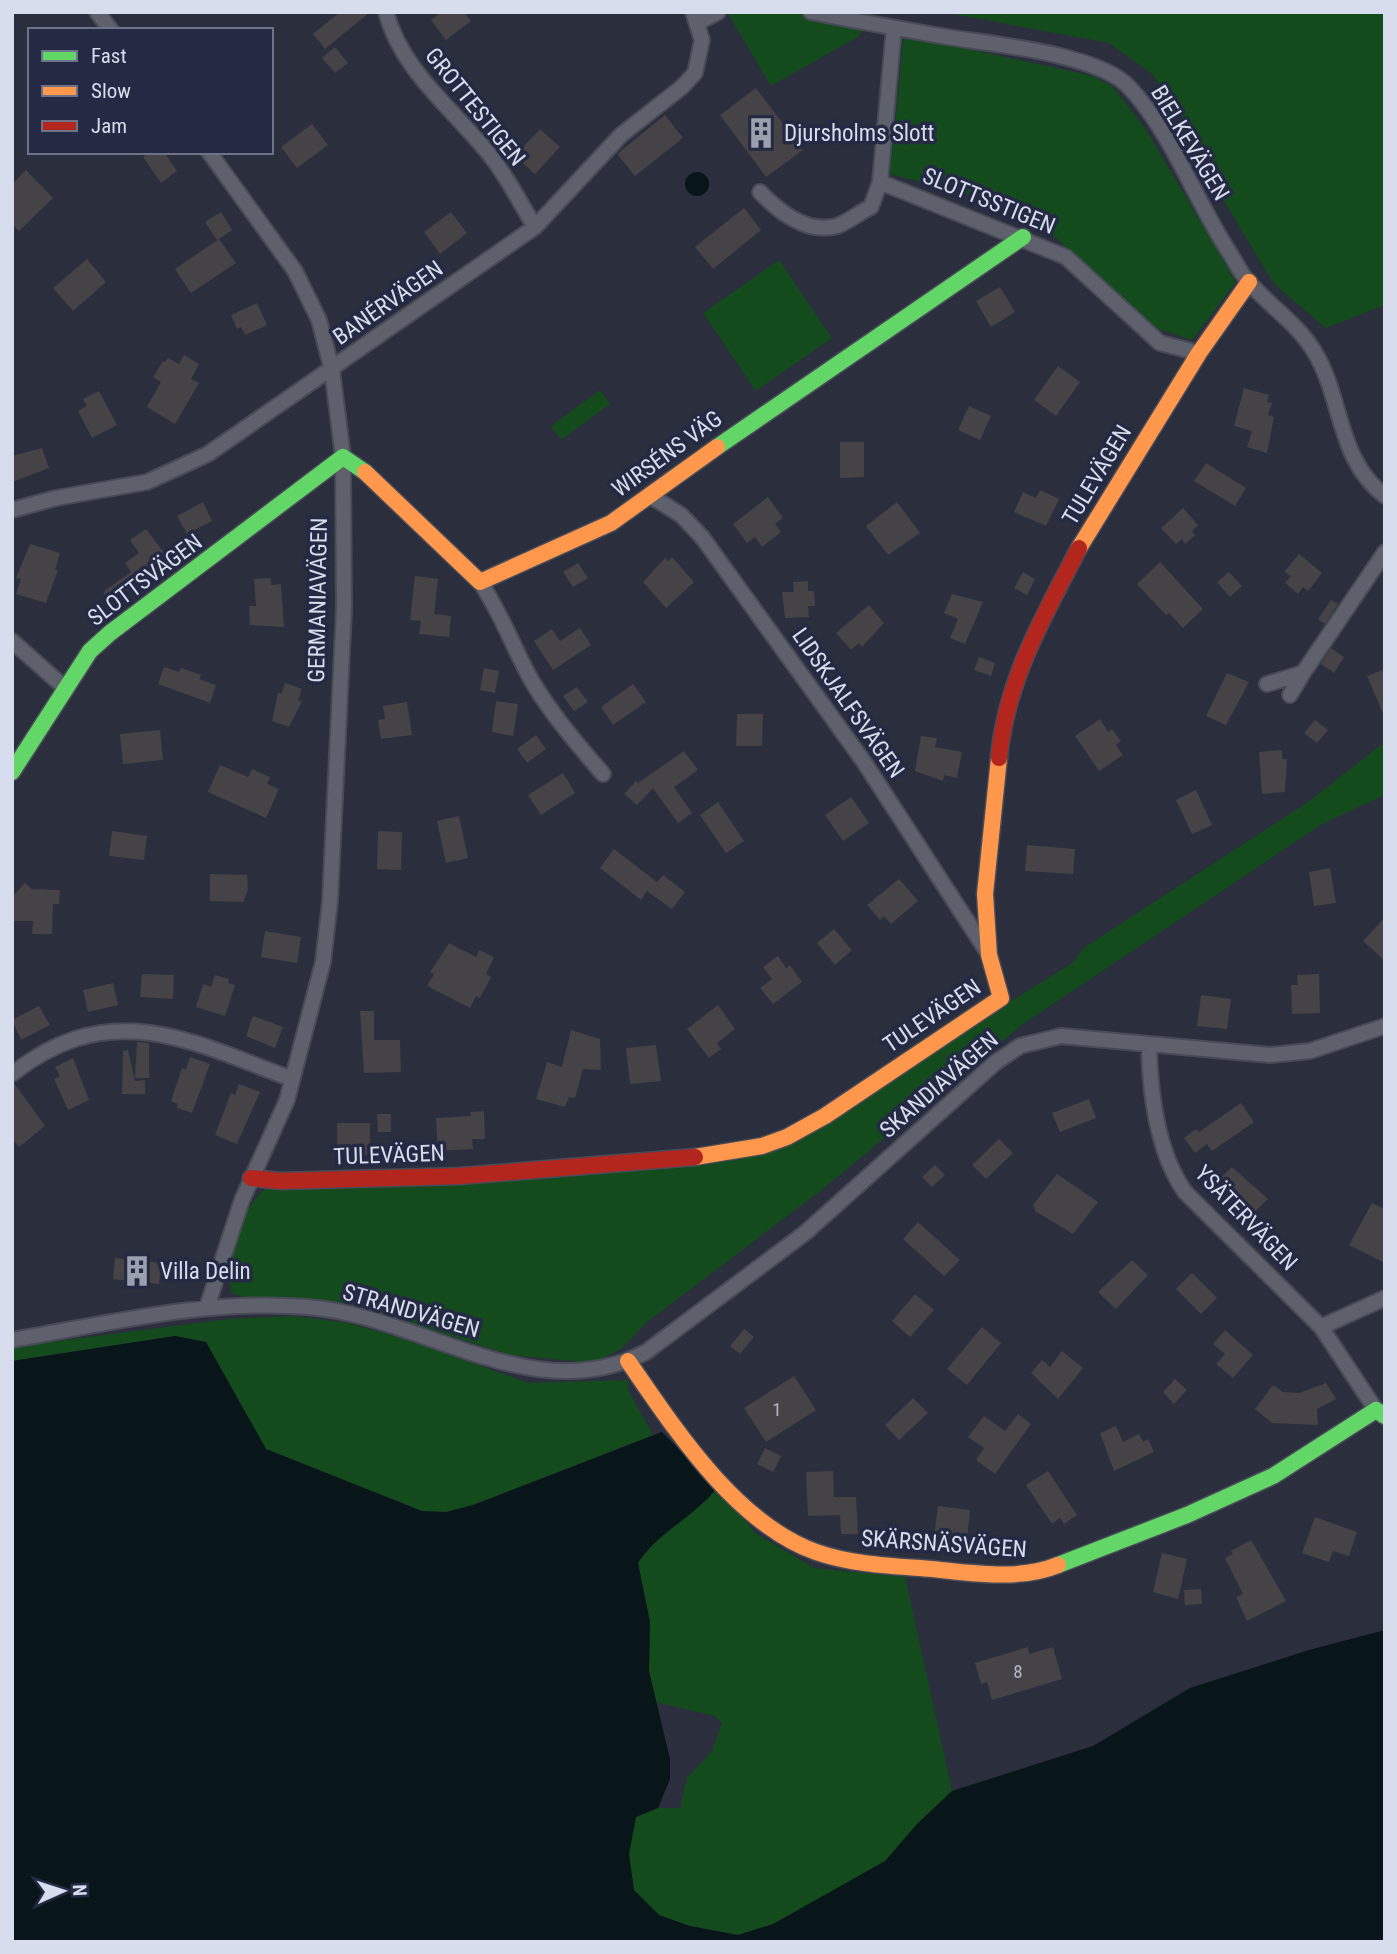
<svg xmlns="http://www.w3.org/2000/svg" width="1397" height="1954" font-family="'Roboto Condensed',sans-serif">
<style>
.green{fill:#144b1c}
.water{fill:#081619}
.building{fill:#454346}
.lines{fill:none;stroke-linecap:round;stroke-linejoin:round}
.street-casing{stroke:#484b57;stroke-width:18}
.fast-casing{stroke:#484b57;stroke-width:19}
.slow-casing{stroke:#484b57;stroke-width:19}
.jam-casing{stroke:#484b57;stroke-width:19}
.street{stroke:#5e616c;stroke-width:14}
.fast{stroke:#63d668;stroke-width:16}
.slow{stroke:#ff974d;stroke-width:16}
.jam{stroke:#b3261e;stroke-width:16}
.labels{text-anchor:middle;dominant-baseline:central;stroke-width:7;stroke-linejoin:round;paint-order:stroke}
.number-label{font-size:19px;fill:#b3b6c3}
.street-label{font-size:23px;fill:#d8dded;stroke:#242a43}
.poi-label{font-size:23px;fill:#d8dded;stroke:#242a43;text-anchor:start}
</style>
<rect width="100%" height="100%" fill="#2b2e3c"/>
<path class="green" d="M727,12H877L859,36L771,86Z
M942,12H1385V305L1326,328L1274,284L1212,181L1180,114L1152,74L1109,43Z
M904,35L1093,76L1112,86L1145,128L1236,282L1192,340L1152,327L1056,238L981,198L890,174Z
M779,260L832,338L756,391L703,313Z
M600,390L610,404L561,440L551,426Z
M1385,742V795L1322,824L1023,1024L819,1192L647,1322L621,1349L601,1359L583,1362L510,1355L350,1304L247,1298L232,1293C223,1265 242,1204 267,1188L771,1149L1071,964L1085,947L1308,802Z
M291,1316L343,1322L396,1336L529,1383L628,1380V1390L653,1435L473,1505L445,1512L422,1511L266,1449L206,1342L175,1336L12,1361V1347L19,1346L229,1319Z
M717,1488L755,1533L814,1568L905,1577L952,1791L917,1824L885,1861L774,1924L738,1935L690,1926L659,1915L634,1890L629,1854L636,1817L658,1808H680L687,1778L712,1751L722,1723L715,1716L655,1702L649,1671L650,1622L638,1563C658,1532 694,1517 717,1488Z"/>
<path class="water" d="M685 184a12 12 0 1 1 24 0a12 12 0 1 1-24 0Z
M175,1336L206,1342L266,1449L422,1511L446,1512L473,1505L662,1432L717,1488C694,1517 658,1532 638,1563L650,1622L649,1671L670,1759V1779L658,1808L636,1817L629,1854L634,1890L659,1915L690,1926L738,1935L773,1924L885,1861L917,1824L952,1791L1093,1746L1190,1688L1309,1650L1385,1630V1942H12V1361Z"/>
<path class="building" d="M340,12H370L325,49L313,34Z
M442,12H464L471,21L446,40L431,20Z
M335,47L348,63L335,73L322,58Z
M756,88L803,150L766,177L720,115Z
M665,115L683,138L635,176L617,154Z
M312,124L328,145L297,168L281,147Z
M540,129L560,147L535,174L515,156Z
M149,152H164L177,171L161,183L143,157Z
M26,170L53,198L19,231L12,224V184Z
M744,208L761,230L713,269L695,247Z
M221,212L232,230L217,240L205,222Z
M451,212L467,233L440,254L424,232Z
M219,239L236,263L191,293L175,269Z
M87,259L106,282L73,311L53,288Z
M1000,287L1015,312L991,327L976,301Z
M257,303L267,325L245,335L241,327L237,329L231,315Z
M184,355L199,364L191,379L199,383L175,424L147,407L161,382L153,377L163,361L165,362L168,358L179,364Z
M1058,366L1080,382L1056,416L1034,400Z
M1244,388L1269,395L1267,402L1272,403L1268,415L1274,417L1267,453L1247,447L1252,431L1234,426Z
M99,391L117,425L92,438L78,411L87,406L83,399Z
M969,406L991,416L980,440L958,430Z
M840,442H864V477L840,478Z
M42,448L49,468L12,482V456Z
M1206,463L1246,488L1235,506L1194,481Z
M1040,490L1059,499L1046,526L1014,512L1023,492L1036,498Z
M768,497L783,518L775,524L781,532L762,547L755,537L747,543L733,524Z
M203,502L212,521L187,534L177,516Z
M897,502L920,533L888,555L866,526Z
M1183,508L1198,525L1192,531L1195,535L1185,544L1182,539L1176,544L1161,528Z
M146,529L169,559L125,592L127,596L113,606L103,592L131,572L125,563L139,553L130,540Z
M30,544L60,553L55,570H58L46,603L16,594L21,579L16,578Z
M1299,554L1322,573L1308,591L1303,587L1298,594L1285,583L1291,576L1284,572Z
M672,557L694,582L666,608L643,582L665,558L668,561Z
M1160,562L1203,609L1183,628L1169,613L1166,615L1137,584Z
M578,563L588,578L573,587L563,572Z
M1023,572L1035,579L1027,595L1014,588Z
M1229,572L1242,586L1230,597L1217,582Z
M415,576L438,579L434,614L451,616L449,637L419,634L421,621L410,620Z
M271,578V585L281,584L284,627L250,625L249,606H256L254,579Z
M808,581V591H814L815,606H808L809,617L785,618L782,592H794L793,582Z
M952,594L983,602L965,644L950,638L958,619L944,613Z
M1331,600L1338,604L1325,624L1318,619Z
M869,605L884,623L862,647L859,643L851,650L836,633Z
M580,628L591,645L553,670L534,641L552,629L560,641Z
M1331,648L1344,657L1334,673L1321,664Z
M979,657L995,663L991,676L974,670Z
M164,667L179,672L181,668L201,675L199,679L216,685L210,703L158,684Z
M484,668L499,671L495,693L480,690Z
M1385,669V718L1367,676Z
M1227,673L1249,682L1226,725L1206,716Z
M285,683L302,689L298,700L302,701L289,727L272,721L278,693L281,694Z
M633,684L646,702L613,725L601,707Z
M577,687L588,702L574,711L563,696Z
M496,701L518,704L513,736L492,732Z
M407,702L412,735L381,739L378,720L385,719L383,706Z
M737,714H763L762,746H736Z
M1100,719L1108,732L1112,729L1121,741L1116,745L1123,755L1099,771L1075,736Z
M1315,720L1328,730L1317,743L1304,733Z
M160,730L163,760L123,764L120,734Z
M536,735L546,749L527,763L517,749Z
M921,736L937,738L935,747L962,752L957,778L944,775L943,781L915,771Z
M1282,750V759H1287L1285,792L1262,794L1259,752Z
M684,751L698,770L674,787L692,813L678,823L653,788L637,805L624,794L636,781L638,783Z
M220,765L248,777L252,769L270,777L267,784L279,789L266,818L208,792Z
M563,773L575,793L541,815L528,795Z
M1196,790L1212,825L1192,834L1176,800Z
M851,797L869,823L843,841L825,815Z
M718,802L744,841L726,853L700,815Z
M459,816L468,858L446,863L437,821Z
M112,831L147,836L144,860L109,856Z
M378,831L402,832L401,870L377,869Z
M1027,845L1075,849L1073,874L1025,871Z
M614,849L657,882L663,875L685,892L672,909L647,891L641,900L600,868Z
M1330,868L1336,903L1314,906L1309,872Z
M210,874L247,875L248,890L243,902L210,901Z
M899,879L918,901L891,924L884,916L880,920L867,905Z
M25,883L32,889L60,890L59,904H53L52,934H32L33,921H12V897Z
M1385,917V961L1363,941Z
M834,929L852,950L835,965L817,943Z
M265,931L301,937L297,963L261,957Z
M449,943L476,957L479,950L494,957L486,974L491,977L480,998L476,996L470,1008L427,986L434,974L430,972Z
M778,956L786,968L790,965L802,982L773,1004L760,988L772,979L763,967Z
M142,974L174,975L173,999L140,997Z
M1319,974L1320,1013L1292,1014L1291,985H1298L1297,975Z
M215,975L229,979L228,983L235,985L225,1016L196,1007L203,984L211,987Z
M113,983L118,1005L88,1012L83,990Z
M1201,995L1231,999L1227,1029L1197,1026Z
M718,1005L735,1029L717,1043L721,1049L709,1058L687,1029Z
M39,1006L50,1025L21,1040L12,1020Z
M360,1011H374V1040H400L401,1072L364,1073Z
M253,1016L283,1027L275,1048L246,1036Z
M571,1030L600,1039L601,1070L583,1069L575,1098L569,1097L565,1107L536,1099L547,1062L562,1067Z
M137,1042L149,1043V1078H135Z
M656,1045L661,1081L630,1084L626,1048Z
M128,1050L135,1081L145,1080V1094H122L123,1051Z
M190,1057L210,1064L192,1113L177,1108L178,1104L171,1101L182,1068L186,1070Z
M73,1058L89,1100L68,1110L54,1079L60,1076L55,1067Z
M14,1083L45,1126L19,1147L12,1138Z
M239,1084L260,1092L237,1144L215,1135L231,1093L235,1095Z
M1089,1099L1096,1118L1060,1132L1052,1113Z
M1241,1103L1254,1122L1212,1151L1207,1144L1195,1153L1184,1138L1196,1129L1199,1132Z
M484,1111L485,1139H472L473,1149L438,1151L436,1118L471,1116L470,1112Z
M377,1114H391V1132H378Z
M337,1123H370V1155H337Z
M999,1139L1013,1153L986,1179L972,1165Z
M935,1165L945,1175L932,1187L922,1177Z
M1232,1167L1268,1199L1250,1216L1217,1181Z
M1057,1174L1098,1202L1073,1234L1035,1211L1033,1205Z
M1372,1203L1385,1209V1263L1349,1245Z
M918,1222L960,1260L944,1276L903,1239Z
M115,1258L161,1263L159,1284L113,1279Z
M1132,1260L1148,1275L1116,1309L1098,1292Z
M1192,1273L1217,1298L1201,1314L1176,1289Z
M915,1294L934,1310L910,1337L892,1321Z
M982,1327L1001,1343L967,1385L947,1369Z
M744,1329L754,1337L740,1354L730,1346Z
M1225,1330L1253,1355L1233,1378L1216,1364L1225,1354L1213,1344Z
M1062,1351L1083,1368L1058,1399L1031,1373L1042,1360L1050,1367Z
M794,1376L816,1410L766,1442L744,1408Z
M1175,1379L1187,1390L1174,1404L1163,1392Z
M1326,1383L1336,1399L1317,1409L1318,1425L1272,1423L1255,1409L1273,1385L1283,1392L1299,1393Z
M913,1398L928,1413L899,1440L885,1425Z
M1018,1414L1031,1424L995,1474L976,1460L984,1448L968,1437L984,1416L1005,1431Z
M1116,1426L1123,1442L1139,1434L1143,1442L1148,1439L1154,1452L1114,1471L1100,1433Z
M765,1448L781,1456L773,1472L757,1464Z
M833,1471L834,1497H856L858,1534H841L840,1515L808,1516L806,1472Z
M1048,1471L1077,1515L1064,1524L1060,1518L1052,1524L1026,1485Z
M938,1506L970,1510L967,1541L934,1537Z
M1315,1517L1357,1532L1349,1556L1333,1551L1329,1562L1302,1553Z
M1251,1540L1286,1601L1247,1621L1236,1597L1243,1594L1225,1558L1233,1554L1231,1551Z
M1162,1553L1187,1559L1178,1599L1153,1592Z
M1201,1589L1202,1604L1185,1605L1184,1590Z
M1028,1647L1029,1654L1053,1647L1062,1679L992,1700L987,1682L981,1684L975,1663Z"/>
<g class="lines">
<defs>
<path id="street" d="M97,12L111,30
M386,12C401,70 453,109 489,154C507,176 520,203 535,227
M811,12C856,21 901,29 947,37C992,44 1099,54 1129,87C1173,134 1195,201 1231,255C1236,263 1241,274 1248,281C1269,306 1297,323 1314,351C1343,398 1337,460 1385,496
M699,22L718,12
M880,182L894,28
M760,192C779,212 807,234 837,226C848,222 860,212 871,207L880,182L1066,257L1160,343L1199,353
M649,495L681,515L702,537L864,762L986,950
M12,510L56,498L147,482L208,454L535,227L621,135L682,87L695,73L702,40L693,12
M480,582C502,614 514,650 533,683C553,716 578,745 603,774
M12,641L65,688
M1267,684L1303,673L1385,552
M1290,695L1303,673
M1149,1045C1150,1094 1157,1152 1185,1192L1321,1327L1385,1298
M12,1074C111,996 190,1041 292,1079
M207,1307L242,1200L287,1100L323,962L330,901L344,609L343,457L332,370L319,320L295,271L209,152
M1321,1327L1376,1410
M12,1340C110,1323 208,1299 307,1307C421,1315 533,1411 646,1352L805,1233L996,1062L1020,1046L1061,1036L1270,1055L1310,1051L1385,1026"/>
<path id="fast" d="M717,447L1023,237
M12,772L90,651L110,633L343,457L365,472
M1058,1565L1187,1515L1273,1476L1376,1410L1385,1416"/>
<path id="slow" d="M365,472L480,582L611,523L717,447
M1079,548L1199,353L1249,282
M695,1157L762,1146L787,1137L825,1116L1001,998L989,955L985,894L999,758
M628,1361C675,1429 735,1523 816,1552C853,1565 893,1566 932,1569C973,1573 1019,1581 1058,1565"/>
<path id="jam" d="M999,758C1006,680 1044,616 1079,548
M251,1178L280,1181L460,1176L695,1157"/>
</defs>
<use href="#street" class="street-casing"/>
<use href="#fast" class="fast-casing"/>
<use href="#slow" class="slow-casing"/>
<use href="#jam" class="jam-casing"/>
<use href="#street" class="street"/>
<use href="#fast" class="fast"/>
<use href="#slow" class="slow"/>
<use href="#jam" class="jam"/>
</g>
<defs>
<symbol id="building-bare" viewBox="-9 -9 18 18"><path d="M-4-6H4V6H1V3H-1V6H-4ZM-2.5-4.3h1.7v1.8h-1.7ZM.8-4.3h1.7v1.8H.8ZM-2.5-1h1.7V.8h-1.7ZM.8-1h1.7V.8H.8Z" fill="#9ba0af" stroke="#242a43" stroke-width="2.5" paint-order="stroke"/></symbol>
</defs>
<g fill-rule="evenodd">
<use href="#building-bare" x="739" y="111" width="44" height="44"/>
<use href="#building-bare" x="115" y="1249" width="44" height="44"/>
</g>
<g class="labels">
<g class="number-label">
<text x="777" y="1409">1</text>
<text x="1018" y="1671">8</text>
</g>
<g class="street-label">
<text transform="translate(475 107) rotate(51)">GROTTESTIGEN</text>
<text transform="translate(1190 143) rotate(59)">BIELKEVÄGEN</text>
<text transform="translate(989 201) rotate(22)">SLOTTSSTIGEN</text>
<text transform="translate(388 303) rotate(-35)">BANÉRVÄGEN</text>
<text transform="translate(667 454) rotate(-36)">WIRSÉNS VÄG</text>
<text transform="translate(1097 475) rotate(-59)">TULEVÄGEN</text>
<text transform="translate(145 580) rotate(-37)">SLOTTSVÄGEN</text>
<text transform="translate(318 600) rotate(-89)">GERMANIAVÄGEN</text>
<text transform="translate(848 703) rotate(55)">LIDSKJALFSVÄGEN</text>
<text transform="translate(932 1016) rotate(-34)">TULEVÄGEN</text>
<text transform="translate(939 1085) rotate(-41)">SKANDIAVÄGEN</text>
<text transform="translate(389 1155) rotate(-2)">TULEVÄGEN</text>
<text transform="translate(1246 1218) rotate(46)">YSÄTERVÄGEN</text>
<text transform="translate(411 1311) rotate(16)">STRANDVÄGEN</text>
<text transform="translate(944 1544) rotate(4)">SKÄRSNÄSVÄGEN</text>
</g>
<g class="poi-label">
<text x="784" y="133">Djursholms Slott</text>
<text x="160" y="1271">Villa Delin</text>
</g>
</g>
<rect width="1397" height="1954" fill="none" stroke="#d8dded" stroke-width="28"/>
<rect x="28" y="28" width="245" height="126" fill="#242a43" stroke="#6c7287" stroke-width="2"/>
<rect x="42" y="51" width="35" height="10" fill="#63d668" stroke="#6c7287" stroke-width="2"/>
<text x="91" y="63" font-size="21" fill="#d8dded">Fast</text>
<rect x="42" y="86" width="35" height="10" fill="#ff974d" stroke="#6c7287" stroke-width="2"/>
<text x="91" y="98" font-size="21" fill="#d8dded">Slow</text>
<rect x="42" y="121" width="35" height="10" fill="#b3261e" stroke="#6c7287" stroke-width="2"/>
<text x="91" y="133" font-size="21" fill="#d8dded">Jam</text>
<g transform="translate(63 1891) rotate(87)" stroke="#242a43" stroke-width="5" paint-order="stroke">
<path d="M0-5L12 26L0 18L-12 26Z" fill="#d8dded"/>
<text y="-10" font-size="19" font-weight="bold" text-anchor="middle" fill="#d8dded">N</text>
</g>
</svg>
